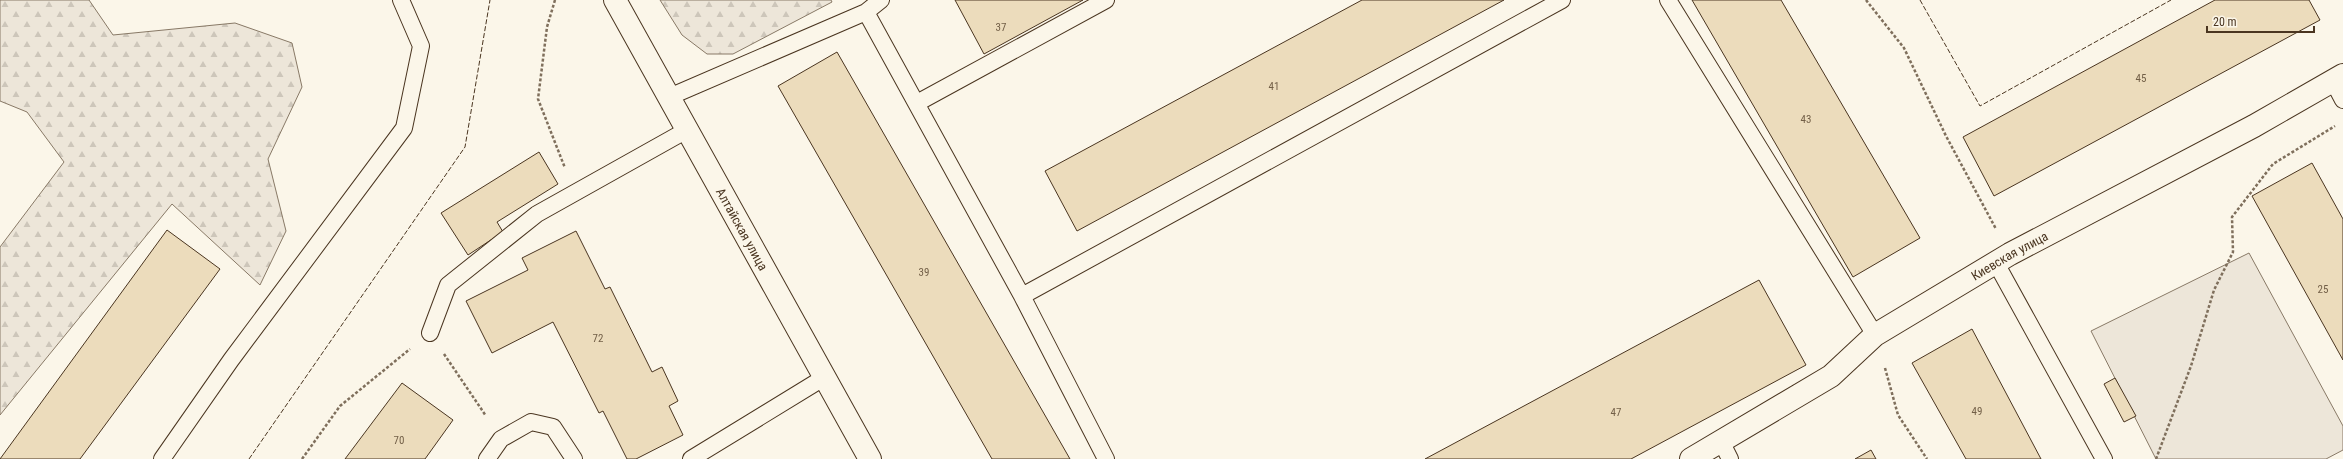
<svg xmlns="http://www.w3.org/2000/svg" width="2343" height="459" font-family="'Roboto Condensed',sans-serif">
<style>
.grass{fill:#ede6d9;stroke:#887966}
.forest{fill:url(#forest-firs);stroke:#887966}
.building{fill:#ecdcbc;stroke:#4a3520}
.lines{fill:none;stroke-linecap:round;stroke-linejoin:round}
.lane-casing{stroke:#4a3520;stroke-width:18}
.street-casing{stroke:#4a3520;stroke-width:24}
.secondary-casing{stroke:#4a3520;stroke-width:24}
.path{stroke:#7f6f5c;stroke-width:2.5;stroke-dasharray:3 2;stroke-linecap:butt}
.lane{stroke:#fbf6e9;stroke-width:16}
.street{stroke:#fbf6e9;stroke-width:22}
.secondary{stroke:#fbf6e9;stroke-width:22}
.fence{stroke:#4a3520;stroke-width:1;stroke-dasharray:5 2;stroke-linecap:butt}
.labels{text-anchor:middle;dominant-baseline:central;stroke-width:3;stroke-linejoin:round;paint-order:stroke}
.number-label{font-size:11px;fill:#725f47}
.street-label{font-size:13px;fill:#4a3520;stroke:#fbf6e9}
</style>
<defs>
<pattern id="forest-firs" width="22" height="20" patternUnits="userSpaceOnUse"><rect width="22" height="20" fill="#ede6d9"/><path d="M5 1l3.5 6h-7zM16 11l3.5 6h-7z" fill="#cdc6ba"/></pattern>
</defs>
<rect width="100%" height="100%" fill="#fbf6e9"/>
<path class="grass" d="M2249,253L2343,426V450L2326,459H2156L2091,331Z"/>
<path class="forest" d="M0,0H89L113,35L235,23L292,43L302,87L268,159L286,231L260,285L172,204L0,415V247L64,162L27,112L0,101Z
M660,0H831L832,2L733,54H707L682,35Z"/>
<path class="building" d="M955,0H1083L984,54Z
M1362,0H1504L1077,231L1045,171Z
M1692,0H1781L1920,238L1853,277Z
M2215,0H2309L2320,20L1994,196L1963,137Z
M837,52L1070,459H992L778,86Z
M539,152L558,184L497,222L503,232L468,255L441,213Z
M2312,163L2343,219V360L2252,196Z
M167,230L220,269L80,459H0Z
M576,231L605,289L610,287L652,372L662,367L678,401L669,406L683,435L636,459H627L603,411L599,413L553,322L492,353L466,301L528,270L522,258Z
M1759,280L1806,365L1631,459H1425Z
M1972,329L2041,459H1966L1912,363Z
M2115,378L2136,416L2124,422L2104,384Z
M402,383L453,420L425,459H345Z
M1871,450L1876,459H1855Z"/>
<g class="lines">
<defs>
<path id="lane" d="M1668,0L1875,335
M866,12L1022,296L1106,459
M2333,81L2343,100
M669,97L866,12L881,0
M917,103L1106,0
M1996,263L2104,459
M1022,296L1562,0
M430,333L448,285L537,214L687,130
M1721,441L1730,459
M162,459L231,360L404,128L421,46L401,0
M487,459L501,439L531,422L553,427L574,459
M691,459L825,377"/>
<g id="street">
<path id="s1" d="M1691,459L1831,376L1875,335L2010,254L2254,126L2343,75"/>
</g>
<g id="secondary">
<path id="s2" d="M615,0L870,459"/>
</g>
</defs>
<use href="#lane" class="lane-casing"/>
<use href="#street" class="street-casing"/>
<use href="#secondary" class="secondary-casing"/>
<path class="path" d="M555,0L547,27L538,99L565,168
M1866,0L1904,48L1946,136L1996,229
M444,354L486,416
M1885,368L1898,415L1927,459
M302,459L340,406L410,349
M2156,459L2191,366L2214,290L2233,252L2232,217L2273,164L2335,126"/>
<use href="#lane" class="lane"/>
<use href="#street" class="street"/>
<use href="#secondary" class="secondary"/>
<path class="fence" d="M1920,0L1980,106L2171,0
M249,459L465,147L490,0"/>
</g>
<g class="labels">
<g class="number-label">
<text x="1001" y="27">37</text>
<text x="2141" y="78">45</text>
<text x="1274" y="86">41</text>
<text x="1806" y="119">43</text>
<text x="924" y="272">39</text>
<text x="2323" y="289">25</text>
<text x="598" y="338">72</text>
<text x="1977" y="411">49</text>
<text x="1616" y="412">47</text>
<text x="399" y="440">70</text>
</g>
<g class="street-label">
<text stroke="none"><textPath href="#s2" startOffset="262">Алтайская улица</textPath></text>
<text stroke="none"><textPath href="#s1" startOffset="379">Киевская улица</textPath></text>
</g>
</g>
<path d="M2207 26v6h107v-6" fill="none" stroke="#4a3520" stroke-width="2"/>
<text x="2213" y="26" font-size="12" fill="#4a3520" stroke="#fbf6e9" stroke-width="3" paint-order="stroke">20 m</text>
</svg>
